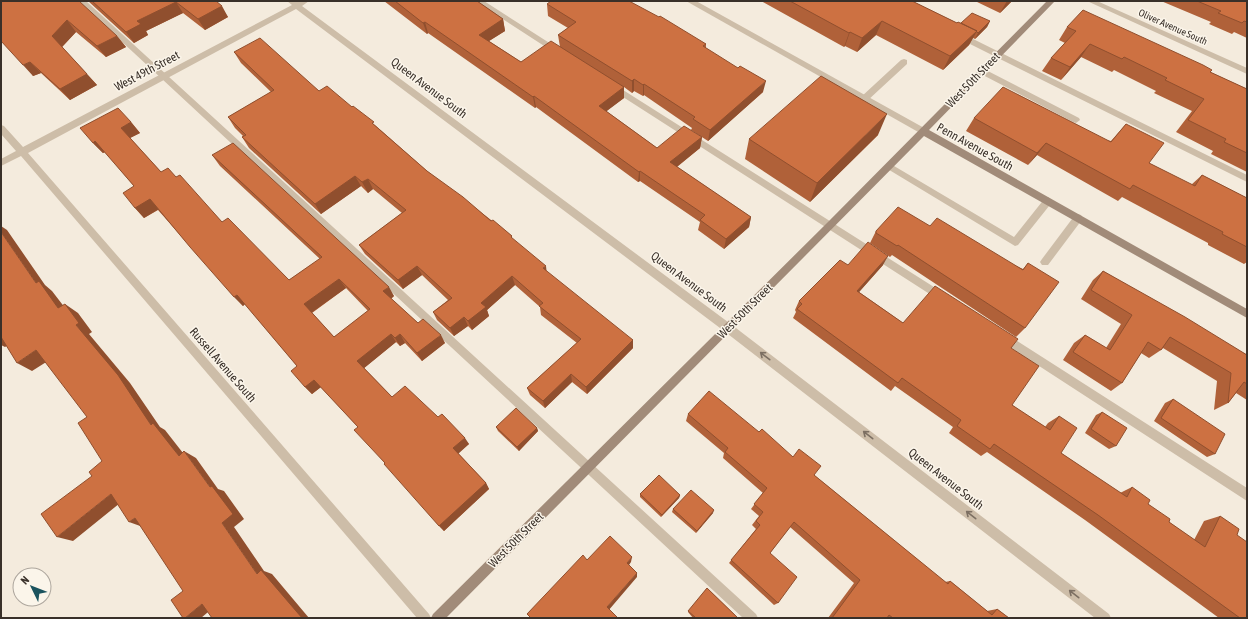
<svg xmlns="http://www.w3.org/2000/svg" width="1248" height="619" font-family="'Asap Condensed',sans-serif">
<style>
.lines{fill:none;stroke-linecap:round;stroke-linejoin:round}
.service{fill:#cdbda8;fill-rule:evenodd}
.minor{fill:#cdbda8;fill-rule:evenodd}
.tertiary{fill:#cdbda8;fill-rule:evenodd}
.secondary{fill:#a18b79;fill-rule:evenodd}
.wall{fill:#b06139;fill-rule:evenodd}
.shaded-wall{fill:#904f2e}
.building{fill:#cd7142;stroke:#904f2e;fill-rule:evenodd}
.oneway{stroke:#7c6f62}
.labels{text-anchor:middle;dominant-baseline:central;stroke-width:3;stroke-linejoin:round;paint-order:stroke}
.far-street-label{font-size:10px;fill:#393029;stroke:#fbf5ea}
.street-label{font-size:12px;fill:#393029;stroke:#fbf5ea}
</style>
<rect width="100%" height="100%" fill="#f4ebdd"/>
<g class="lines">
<path class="service" d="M78,1H86L756,614L758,618H743Z
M475,1H484L562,51L558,54L555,53Z
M959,32L1247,175V182L956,37V33Z
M904,59L907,60V64L867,101H861L860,99L861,97L901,60Z
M982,68L1079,118L1080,120L1076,123L1073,122L979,73L978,71Z
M612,83L945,294L947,297L945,300L942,301L939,300L609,88V84Z
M889,163L1014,237L1045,198L1048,197L1053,201L1018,245L1015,246L886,168L885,166Z
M1078,214L1081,215L1083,218L1081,221L1048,265H1042L1040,262L1042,259L1075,215Z
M1003,332L1247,488V501L999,340L998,337L999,334Z"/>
<path class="minor" d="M287,1H309L302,6L732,325L1109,614L1111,618H1095L724,331L296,9L28,153L429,614L431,618H417L21,156L1,166V159L16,151L1,134V125L4,126L23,147L292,5Z
M1087,1H1097L1247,68V74Z"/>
<path class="tertiary" d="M686,1H696L926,129L927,131L926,133H920Z"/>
<path class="secondary" d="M1047,1H1055L929,130L1247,309V318L924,136L446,618H431L433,614L828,222Z"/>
</g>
<path class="wall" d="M1,1L117,36L126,47L106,57L76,32L62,47L97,85L70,100L41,73L33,76Z
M88,1H216L228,17L205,30L183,13L146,31L148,35L134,43Z
M384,1H477L503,19L505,31L489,41L521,62L560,47L558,35L568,28L548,16L547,4L706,44V48L763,92L708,141L691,130L692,128L644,95L643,96L634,91L632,93L624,87V98L606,111L657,148L702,137L700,148L677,167L751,217L749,227L724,249L698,230L700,222L640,181L638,182L536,107L535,108L428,33L427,34Z
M761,1H912L957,23L990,21L987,27L975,39L973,38L969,45L943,70L876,35L857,52L845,46L844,47Z
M975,1H1012L1000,13Z
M1161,1H1247V38L1234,32L1232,34L1209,24L1211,22Z
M1067,27L1210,72L1247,89V172L1211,154L1213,151L1176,132L1192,111L1154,93L1156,91L1114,70L1112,72L1081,57L1061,80L1042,71L1051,58L1065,43L1059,40Z
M234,52L319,91L352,107L376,126L427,171L512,236V239L547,272L633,348L587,394L572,382L545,408L530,395L527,388L577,343L541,315L540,307L515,285L487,310L489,316L472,330L468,326L454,336L437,320L433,312L448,300L422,275L403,289L365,254L359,245L402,213L373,189L368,193L361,186L321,214L249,148L242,137L243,136L235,128L228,117L271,92L241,63Z
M974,118L1111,141L1126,124L1149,163L1191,185L1202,175L1247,198V262L1244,264L1208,245V243L1122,197L1118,201L1037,155L1028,165L966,131Z
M131,122L140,133L130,138L161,172L176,177L222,222L289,280L320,259L220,166L212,155L394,296L391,299L418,323L445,343L422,361L405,343L400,346L396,342L364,368L392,397L438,417L469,444L458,453L486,483L489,489L444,531L385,463L358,427L321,387L312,394L305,387L297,366L245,304L243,306L158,210L144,218L135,208L134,186L105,152L103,153L93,143ZM346,288L368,311L334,337L312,313Z
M878,135L810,202L745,159L749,139Z
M930,226L1023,269L1028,263L1025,328L1016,337L892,255L890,257L870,243L876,231Z
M848,265H883L859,292L903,323L1011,348L1012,405L1045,427L1048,423L1059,416L1061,453L1120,493L1132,487L1148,504L1169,522L1194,540L1204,521L1220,516L1237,535L1247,618H1219L1085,520L987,452L981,456L949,433L953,427L895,386L891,391L793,318L796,312L795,310L799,301Z
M1103,271L1247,355V400L1236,393L1228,403L1214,410L1217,381L1163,348L1161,350L1149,358L1141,353L1122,383L1111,391L1063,360L1074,343L1085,335L1106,348L1121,324L1081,299L1093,280Z
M1173,399L1215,454L1207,457L1154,421L1165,403Z
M1102,412L1116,446L1109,449L1085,433L1096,415Z
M688,414L759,432L814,475L945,582L950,581L987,611L997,609L1009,618H828L854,583L790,527L770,553L778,603L774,605L729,563L756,529L752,525L759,516L751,509L763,493L723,458L724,453L686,421Z
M496,427L537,428L538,431L519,451L498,431Z
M640,494L680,495L679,498L661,517L640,497Z
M673,509L713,513L696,533L672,512Z
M707,588L738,618H693L688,612Z"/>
<path class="shaded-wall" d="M1007,1H1012L1000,13Z
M176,2L183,13L146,31L148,35L134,43L126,32L137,21Z
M222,6L228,17L205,30L198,19Z
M503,19L505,31L481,46L479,35Z
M67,20L76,32L62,47L52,36Z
M882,21L876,35L857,52L862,38Z
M990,21L987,27L975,39L978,33Z
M425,22L428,33L427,34L423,23Z
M977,31L969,45L943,70L950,56Z
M850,32L845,46L844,47L849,33Z
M117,36L126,47L106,57L97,46Z
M1090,44L1081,57L1061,80L1070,67Z
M30,62L41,73L33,76L23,65Z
M87,74L97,85L70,100L60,89Z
M634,79V91L632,93V81Z
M766,81L763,92L708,141L710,130Z
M644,84V95L643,96V85Z
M624,87V98L599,117V106Z
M534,96L536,107L535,108L533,97Z
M887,114L878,135L810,202L817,183Z
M131,122L140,133L130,138L121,128Z
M702,137L700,148L669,173L670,162Z
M95,141L105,152L103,153L93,143Z
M1046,143L1037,155L1028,165L1037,153Z
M640,171V181L638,182L639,172Z
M355,176L361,186L321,214L315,204Z
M368,179L373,189L368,193L362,182Z
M150,199L159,209L144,218L135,208Z
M751,217L749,227L724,249L726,239Z
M1,226L7,230L45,285L52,291L72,317L58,308L36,283L1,232Z
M888,256L883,265L852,300L857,291Z
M417,266L422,275L403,289L398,280Z
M546,266L547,275L543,268Z
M512,276L515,285L487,310L489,316L472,330L468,321L481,303Z
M339,279L346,288L311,313L304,304Z
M389,287L394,296L389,300L383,291Z
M237,295L245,304L243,306L234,297Z
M65,304L78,313L92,332L89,334L130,383L160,427L165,430L190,462L179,456L151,425L76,325Z
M464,317L468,326L454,336L450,328Z
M391,334L396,342L363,369L357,361Z
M400,334L405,343L400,346L395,338Z
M1,335L13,342L5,347L1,345Z
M441,335L445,343L422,361L417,353Z
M633,340V348L587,394L586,387Z
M36,350L51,359L32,371L17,363Z
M571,374L572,382L545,408L543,401Z
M314,380L321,387L312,394L305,387Z
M537,428L538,431L519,451L517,447Z
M465,438L469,444L458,454L453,448Z
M184,451L196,458L218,489L224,491L244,519L234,527L264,571L272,574L309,618H302L257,574L222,523L210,487Z
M486,483L489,489L444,531L439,526Z
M111,494L125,499L73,541L57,537Z
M680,495L679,498L661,517L662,515Z
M714,510L713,513L696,533L697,531Z
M135,518L143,527L129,522Z
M632,557L631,562L627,568V563Z
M637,573V577L608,611L607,607Z
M202,604L214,607L201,618H185Z"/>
<path class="building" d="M1,1H79L117,36L97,46L67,20L52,36L87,74L60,89L30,62L23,65L1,41Z
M92,1H216L222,6L198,19L176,2L137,21L141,24L126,32Z
M395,1H477L503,19L479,35L521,62L551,41L624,87L599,106L657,148L684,126L702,137L670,162L751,217L726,239L700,220L705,215L640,171L639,172L534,96L533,97L425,22L423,23Z
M551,1H629L659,17L660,16L706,44L703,46L738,68L740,66L766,81L710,130L693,119L695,117L644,84L643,85L634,79L632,81L558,35L576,22L547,4Z
M790,1H912L957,23L958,22L977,31L950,56L882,21L862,38L850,32L849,33Z
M1197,1H1247V22L1244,21L1242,23L1218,13L1221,11Z
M1083,10L1203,65L1212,70L1210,72L1247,89V153L1224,142L1226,139L1188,120L1204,99L1165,80L1167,78L1124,57L1122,59L1090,44L1070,67L1051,58L1076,31L1067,27Z
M972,13L990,21L978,33L976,31H977L961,23Z
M260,38L319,91L327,86L352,107L353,106L374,122L372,123L427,171L463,197L491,221L493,220L512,236L511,237L546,266L543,268L633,340L586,387L571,374L543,401L527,388L581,339L539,306L543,303L512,276L481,303L486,307L468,321L464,317L450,328L433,312L452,298L417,266L398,280L359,245L406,210L368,179L362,182L355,176L315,204L242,137L246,135L228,117L274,90L234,52Z
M821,76L887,114L817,183L749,139Z
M1003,87L1111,142L1126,124L1164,143L1149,163L1195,186L1202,175L1247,198V247L1222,234L1223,232L1133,185L1130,189L1046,143L1037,153L974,118Z
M118,108L131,122L121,128L161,172L168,168L176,177L180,175L222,222L228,218L289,280L322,257L212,155L233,143L389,287L383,291L418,323L423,319L441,335L417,353L400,334L395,338L391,334L357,361L392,397L405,386L438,417L442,414L465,438L453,448L486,483L439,526L384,464L385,463L354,430L358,427L314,380L305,387L291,371L297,366L237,295L234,297L190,247L150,199L135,208L123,193L134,186L95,141L93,143L80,128ZM339,279L370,309L334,337L304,304Z
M898,207L930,226L937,218L1023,270L1028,263L1059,282L1025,328L898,245L897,246L876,233V231Z
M1,232L36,283L39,281L58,308L65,304L79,323L76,325L118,375L151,425L153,423L179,456L184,451L210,487L212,486L233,514L222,523L257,574L261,570L302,618H212L202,604L185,618H183L171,600L183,591L135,518L129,522L111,494L57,537L41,514L92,476L89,472L102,461L78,423L87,417L36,350L17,363L1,337Z
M868,242L888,256L857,291L903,323L935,286L1018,339L1011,348L1039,366L1012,405L1050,430L1059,416L1077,428L1061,453L1127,497L1132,487L1150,500L1148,504L1170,519L1169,522L1205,547L1220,516L1239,529L1237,535L1247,542V618H1240L1098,515L994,444L990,449L957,426L961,420L902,378L898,383L797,309L802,304L799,301L840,260L848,265Z
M1103,271L1185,317L1247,355V384L1244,382L1228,403L1231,373L1170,337L1161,350L1148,342L1122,383L1073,352L1085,335L1110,350L1132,315L1091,290Z
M709,391L759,432L762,429L793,457L799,449L821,466L814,475L948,584L950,581L992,615L997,609L1009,618H893L889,615L887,618H832L860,580L794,522L770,553L797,577L778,603L731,560L760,525L756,521L763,512L754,504L767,488L725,452L728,448L688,414Z
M1173,399L1225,434L1215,454L1161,418Z
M516,408L537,428L517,447L496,427Z
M1102,412L1127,428L1116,446L1091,429Z
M659,475L680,495L662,515L640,494Z
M691,490L714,510L697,531L673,509Z
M610,536L632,557L627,563L637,573L607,607L618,618H531L527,614L583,555L587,560Z
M707,588L738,618H696L688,611Z"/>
<defs><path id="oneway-shaft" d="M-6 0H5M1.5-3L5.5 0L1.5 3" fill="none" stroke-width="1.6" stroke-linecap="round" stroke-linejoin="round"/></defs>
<g class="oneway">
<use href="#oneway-shaft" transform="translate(765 356) rotate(-142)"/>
<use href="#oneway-shaft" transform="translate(868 435) rotate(-142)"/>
<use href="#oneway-shaft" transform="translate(971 515) rotate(-142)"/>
<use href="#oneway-shaft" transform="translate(1074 594) rotate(-142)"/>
</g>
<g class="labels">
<g class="far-street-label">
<text transform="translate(1173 27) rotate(24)">Oliver Avenue South</text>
</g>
<g class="street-label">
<text transform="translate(147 71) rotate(-28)">West 49th Street</text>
<text transform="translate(973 80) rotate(-46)">West 50th Street</text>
<text transform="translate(429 88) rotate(37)">Queen Avenue South</text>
<text transform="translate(975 147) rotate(29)">Penn Avenue South</text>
<text transform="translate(689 282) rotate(37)">Queen Avenue South</text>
<text transform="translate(745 311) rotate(-45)">West 50th Street</text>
<text transform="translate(223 365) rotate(49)">Russell Avenue South</text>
<text transform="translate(946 479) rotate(38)">Queen Avenue South</text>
<text transform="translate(516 540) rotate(-45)">West 50th Street</text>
</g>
</g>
<rect width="1248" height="619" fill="none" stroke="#393029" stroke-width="4"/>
<g transform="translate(32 587) rotate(313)"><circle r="19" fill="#fbf5ea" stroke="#ada69d"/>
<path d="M0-3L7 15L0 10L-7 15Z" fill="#1b535e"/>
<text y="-6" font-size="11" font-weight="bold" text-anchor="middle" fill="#393029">N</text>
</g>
</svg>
